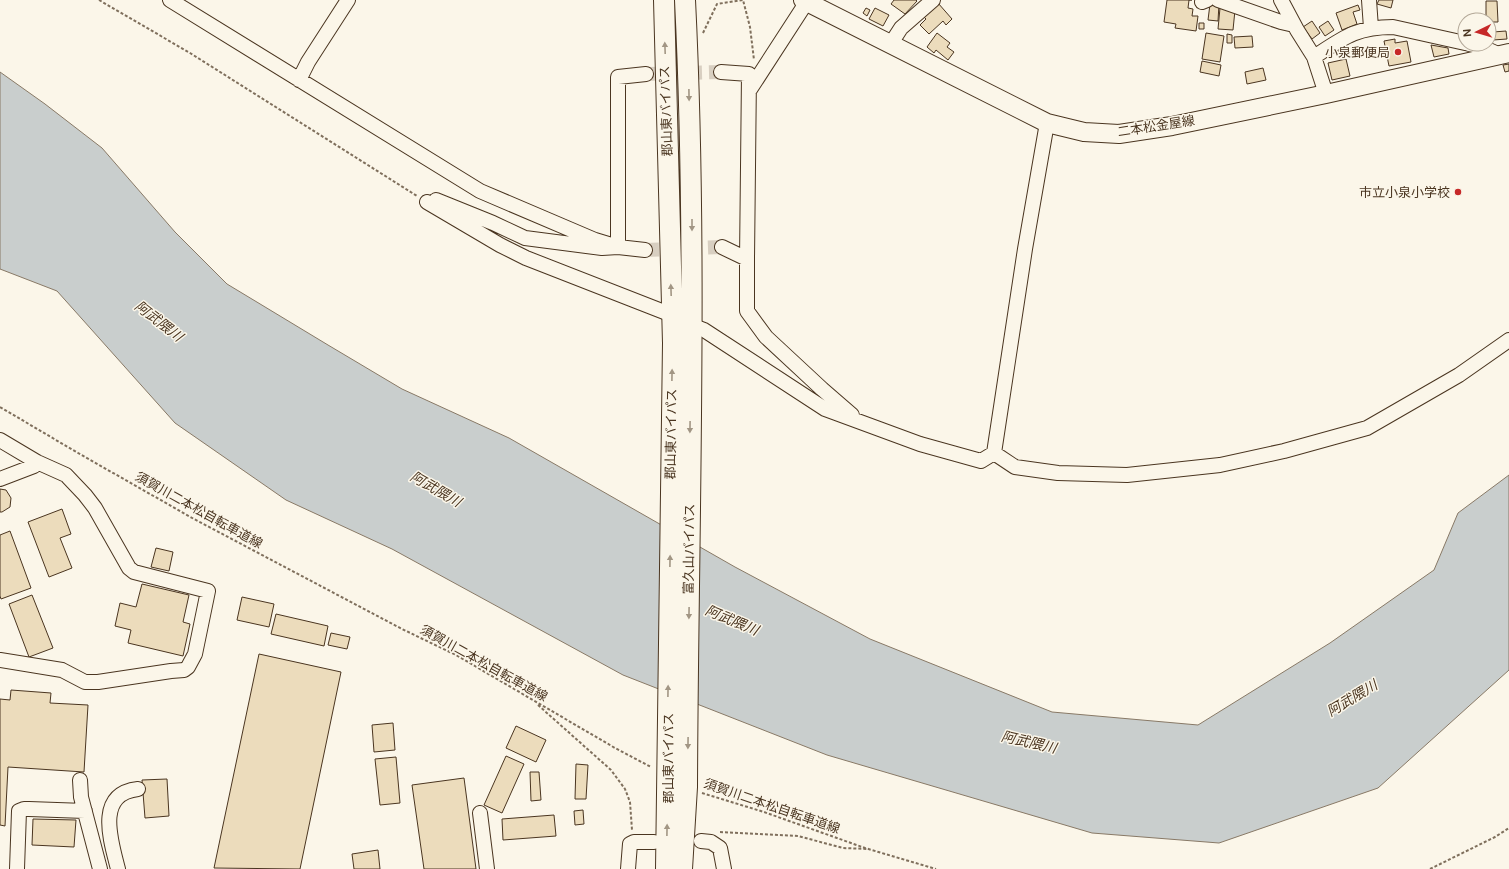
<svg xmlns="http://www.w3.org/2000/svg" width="1509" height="869" font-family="'DM Sans','Noto Sans JP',sans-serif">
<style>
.water{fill:#c9cecd;stroke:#887966}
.building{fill:#ecdcbc;stroke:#4a3520}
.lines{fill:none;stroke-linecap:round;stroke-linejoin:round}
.minor-tunnel{stroke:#d8cfc1;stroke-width:14;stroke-dasharray:14 7;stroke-linecap:butt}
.minor-casing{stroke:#4a3520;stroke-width:16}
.major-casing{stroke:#4a3520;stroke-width:20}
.highway-casing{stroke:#4a3520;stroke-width:22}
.path{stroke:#7f6f5c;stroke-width:2;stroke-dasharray:3 2;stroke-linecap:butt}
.minor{stroke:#fbf6e9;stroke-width:14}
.major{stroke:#fbf6e9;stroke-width:18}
.highway{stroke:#fbf6e9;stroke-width:20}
.oneway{fill:#a29684}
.poi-dot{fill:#c62828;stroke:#fbf6e9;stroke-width:1.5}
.labels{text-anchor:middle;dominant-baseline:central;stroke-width:3;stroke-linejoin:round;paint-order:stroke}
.poi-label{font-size:13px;fill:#4a3520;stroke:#fbf6e9;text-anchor:end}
.street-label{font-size:13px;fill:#4a3520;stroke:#fbf6e9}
.water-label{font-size:14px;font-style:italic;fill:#4a3520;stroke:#fbf6e9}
</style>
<rect width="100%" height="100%" fill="#fbf6e9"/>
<path class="water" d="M0,72L45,104L102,148L175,232L227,284L328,345L402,389L509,438L735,567L870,639L1052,712L1198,725L1330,643L1434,570L1458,513L1509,475V670L1378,788L1219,843L1092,833L827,755L623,675L392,549L286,500L175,423L57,291L0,269Z"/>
<path class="building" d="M894,0H916L917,1L905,14L891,4Z
M1167,0H1192H1189L1188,8L1193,9L1192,16H1198L1196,31L1175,28L1176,24L1164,22Z
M1379,0H1393L1391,8L1377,4Z
M1486,1H1497L1498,22H1489V20H1486Z
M938,3L952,19L946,25L943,21L929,34L920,25L926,19L923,16Z
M1210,4H1219L1218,21L1208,20Z
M1358,5L1360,10L1353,12L1357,24L1342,30L1336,13Z
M866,8L870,10L867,16L863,13Z
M875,8L889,15L883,26L869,19Z
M1220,8L1235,10L1233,30L1218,29Z
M1473,14L1482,15V20H1473Z
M1312,21L1320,33L1312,39L1303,27Z
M1328,21L1334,30L1325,36L1319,27Z
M1199,23H1204V29H1199Z
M1506,31L1507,39L1493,40V32Z
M937,33L950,43L947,47L954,52L948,60L936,50L934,53L927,47Z
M1206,33L1224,36L1220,62L1202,59Z
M1227,34L1232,35V43H1227Z
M1252,36L1253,47L1235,48L1234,37Z
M1395,39V43L1407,41L1411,62L1389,66L1384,41Z
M1431,45L1448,48L1449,54L1434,57Z
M1346,50L1347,56L1340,57L1338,51Z
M1346,59L1350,76L1332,80L1328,63Z
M1202,61L1221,65L1219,76L1200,72Z
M1509,64V71L1505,72L1503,65Z
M1263,68L1266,80L1247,84L1245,72Z
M0,489L6,490L11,498L10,507L2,512H0Z
M62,509L71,534L60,538L72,568L49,577L28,522Z
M10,531L31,588L1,599L0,596V535Z
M156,548L173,552L169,571L151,567Z
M142,584L189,595L183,622L190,624L183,656L128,643L131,630L115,626L120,603L136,607Z
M32,595L53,648L29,657L9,604Z
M242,597L274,604L269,627L237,620Z
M276,614L328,626L324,646L271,634Z
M331,633L350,637L347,649L328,645Z
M259,654L341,672L300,869L214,868Z
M11,690L51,693L50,703L88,705L84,772L8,767L5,826L0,825V699L10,700Z
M393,723L395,750L374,752L372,725Z
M516,726L546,740L536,762L506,748Z
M506,756L524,764L502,813L484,805Z
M396,757L400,803L380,805L375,759Z
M576,764L588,765L586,799H575Z
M530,772H539L541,800L531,801Z
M464,778L476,869H424L412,785Z
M167,779L169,816L145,818L142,780Z
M583,810L584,824L575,825L574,811Z
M554,815L556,836L503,840L502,819Z
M33,819L76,820L74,847L32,845Z
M378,850L380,869H354L352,854Z"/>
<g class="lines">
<path class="minor-tunnel" d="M646,74L721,72
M645,250L722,247"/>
<defs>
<path id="minor" d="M170,0L480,191L595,240L618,247V77L646,74
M1218,0L1281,22L1294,25
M1281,0L1297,30L1314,57L1326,94
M1369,0L1371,28
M1202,2L1207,0
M1469,44L1480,46L1500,55
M890,45L901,28L933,0
M1314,57C1343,38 1356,27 1393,27L1465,43
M721,72L749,74L747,259V311L766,337L822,389L852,415
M299,80L308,62L348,0
M749,91L808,0
M436,200L493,223L525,238L602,248L618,247L645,250
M427,202L500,245L526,258L672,315
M722,247L747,259
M691,325L704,330L825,409L920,444L981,461L994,453L1015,467L1058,473L1127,475L1220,465L1284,451L1367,428L1459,375L1509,340
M0,440L37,462L66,475L85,495L95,508L129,568L134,572L208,591L195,654L188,667L184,670L171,671L98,682H85L62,670L0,660
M994,453L1025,249L1047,123
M0,479L34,466L37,462
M80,780L81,797L100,869
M480,813L487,869
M701,841L711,842L720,848L724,869
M17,869L19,811L24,809H29L85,811
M118,869C111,841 95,794 138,789
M628,869L630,844L634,842H654"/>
<path id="major" d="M803,0L1047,123L1084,132L1119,134L1172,126L1326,94L1509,53"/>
<path id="highway" d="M664,0L673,343L666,869
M682,869L687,787C688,525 698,262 685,0"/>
</defs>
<use href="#minor" class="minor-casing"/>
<use href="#major" class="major-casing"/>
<use href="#highway" class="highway-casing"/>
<path class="path" d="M99,0L190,53L417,196
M703,33L717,4L743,0L750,27L754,60
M0,407L78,453L194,519L402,629L456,655L615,748L651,767
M538,705L611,770L625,789L630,802L632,830
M702,793L764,812L865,848L936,869
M720,832L798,836L843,848L868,849
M1430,869L1495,837L1509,828"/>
<use href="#minor" class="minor"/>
<use href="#major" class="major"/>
<use href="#highway" class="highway"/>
</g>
<defs><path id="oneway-solid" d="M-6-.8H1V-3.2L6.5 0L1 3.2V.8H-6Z"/></defs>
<g class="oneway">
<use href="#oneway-solid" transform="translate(665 48) rotate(-92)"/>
<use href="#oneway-solid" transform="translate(689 95) rotate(89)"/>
<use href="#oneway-solid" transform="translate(692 225) rotate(90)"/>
<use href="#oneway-solid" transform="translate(671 290) rotate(-92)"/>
<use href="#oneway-solid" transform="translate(672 375) rotate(-89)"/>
<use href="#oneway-solid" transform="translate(690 427) rotate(91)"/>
<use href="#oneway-solid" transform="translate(670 561) rotate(-89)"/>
<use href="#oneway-solid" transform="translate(689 613) rotate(91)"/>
<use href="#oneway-solid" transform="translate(668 691) rotate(-89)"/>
<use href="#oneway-solid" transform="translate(688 743) rotate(91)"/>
<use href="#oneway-solid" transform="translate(667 830) rotate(-89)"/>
</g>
<g class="poi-dot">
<circle cx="1398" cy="52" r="4"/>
<circle cx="1458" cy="192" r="4"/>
</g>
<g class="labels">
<g class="poi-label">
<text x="1390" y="52">小泉郵便局</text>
<text x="1450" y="192">市立小泉小学校</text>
</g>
<g class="street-label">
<text transform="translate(666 111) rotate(-92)">郡山東バイパス</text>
<text transform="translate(1156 126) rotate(-9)">二本松金屋線</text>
<text transform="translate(671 434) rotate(-89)">郡山東バイパス</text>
<text transform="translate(199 510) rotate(29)">須賀川二本松自転車道線</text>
<text transform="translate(689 549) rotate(-89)">富久山バイパス</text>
<text transform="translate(484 663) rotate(29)">須賀川二本松自転車道線</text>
<text transform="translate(668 758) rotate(-90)">郡山東バイパス</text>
<text transform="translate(772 806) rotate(19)">須賀川二本松自転車道線</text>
</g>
<g class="water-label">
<text transform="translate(159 321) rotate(38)">阿武隈川</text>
<text transform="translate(436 489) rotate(30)">阿武隈川</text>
<text transform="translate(732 620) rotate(23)">阿武隈川</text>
<text transform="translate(1352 698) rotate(-31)">阿武隈川</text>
<text transform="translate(1029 742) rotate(13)">阿武隈川</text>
</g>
</g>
<g transform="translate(1477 32) rotate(265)"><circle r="19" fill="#fbf6e9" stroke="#b4a999"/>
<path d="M0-3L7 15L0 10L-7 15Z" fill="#c62828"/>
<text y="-6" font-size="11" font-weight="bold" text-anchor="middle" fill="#4a3520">N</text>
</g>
</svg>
